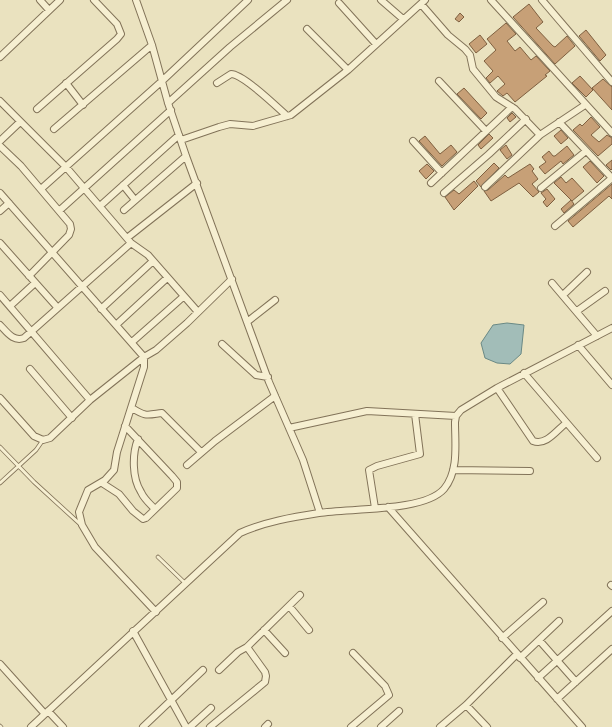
<svg xmlns="http://www.w3.org/2000/svg" width="612" height="727" font-family="Merriweather,serif">
<style>
.water{fill:#a2bdb8;stroke:#6a8985}
.building{fill:#c7a077;stroke:#7f6040}
.lines{fill:none;stroke-linecap:round;stroke-linejoin:round}
.service-casing{stroke:#827359;stroke-width:4.5}
.minor-casing{stroke:#827359;stroke-width:8}
.service{stroke:#f6efd1;stroke-width:3}
.minor{stroke:#f6efd1;stroke-width:6}
</style>
<rect width="100%" height="100%" fill="#eae2bf"/>
<path class="water" d="M507,323L524,325L521,354L510,364L497,363L485,358L481,343L493,325Z"/>
<path class="building" d="M529,4L543,22L536,28L553,46L555,47L567,36L575,46L555,64L513,17Z
M460,13L464,17L459,22L455,19Z
M506,23L516,34L507,41L515,51L520,47L531,60L536,56L550,71L545,75L547,76L515,102L507,93L503,96L497,91L505,84L498,76L490,83L486,78L493,71L484,61L496,50L487,39Z
M586,30L606,55L600,61L579,36Z
M480,35L487,44L476,53L469,44Z
M580,76L593,90L586,97L572,83Z
M603,79L612,87V110L592,88Z
M464,88L487,113L481,119L457,94Z
M512,113L516,117L510,122L507,118Z
M591,117L600,127L591,135L599,142L607,135L612,138V144L598,156L573,130L580,124L582,126Z
M561,130L568,138L561,144L554,136Z
M489,134L493,138L481,149L478,145Z
M425,136L440,154L451,145L457,152L442,166L419,141Z
M506,145L512,155L507,159L500,150Z
M567,146L574,155L563,164L561,161L545,174L539,167L546,162L542,157L549,151L553,156H555Z
M612,160V169L611,170L606,165Z
M590,161L604,176L597,183L583,167Z
M494,163L499,168L481,187L476,181Z
M427,164L434,171L426,179L419,171Z
M530,164L534,169L532,171L538,179L532,184L539,192L533,197L519,183L491,201L484,191L488,190L505,175L508,178Z
M561,177L566,183L572,178L584,191L572,201L554,183Z
M474,181L478,186L454,210L445,197L454,190L459,194Z
M612,184V199L609,196L573,227L568,221Z
M547,189L555,199L547,207L543,202L546,199L541,193Z
M571,200L574,204L564,213L561,209Z"/>
<g class="lines">
<defs>
<path id="service" d="M0,447L34,482L80,524
M0,483L36,450L43,440
M158,557L185,583
M0,726L1,727"/>
<path id="minor" d="M40,0L49,10
M136,0L152,45L168,103L186,156L269,382L303,460L320,513
M381,0L403,19
M491,0L612,133
M542,0L612,82
M339,3L376,44
M421,4L448,35L465,49L470,55L473,69L496,97L515,109L540,135
M307,29L348,70
M0,57L60,0
M439,81L486,131
M66,83L83,105
M217,83L231,74C243,74 277,107 287,116
M0,101L66,167L131,243L148,255L198,312
M168,103L230,47L287,0
M37,109L117,39L121,34L117,24L94,0
M559,122L612,178
M54,129L152,45
M181,140L219,127L230,124L253,126L291,115L348,70L425,0
M0,141L20,122
M413,141L442,173
M0,146L21,166L70,224L71,229L69,235L29,276
M431,183L512,107
M123,185L135,200
M485,187L540,135L585,105
M541,188L586,151
M41,189L162,81L248,0
M0,193L144,357V367L117,452L114,470L105,480L88,490L79,512L82,525L95,547L156,612
M444,193L489,154L526,119
M100,206L179,135
M60,210L171,110
M124,210L186,156
M0,211L9,203
M555,226L612,178
M127,238L197,183
M0,243L57,307
M552,283L597,336
M0,295L90,400
M563,295L587,272
M10,306L35,283
M101,309L153,261
M577,311L605,291
M247,322L275,300
M0,325C7,332 13,342 24,338L131,243
M116,325L167,278
M132,342L183,297
M222,344L256,375L268,377
M578,345L612,385
M30,369L72,418
M524,373L597,458
M497,388L533,441C546,446 556,431 566,423
M0,398L34,436L43,440L50,438L90,400L144,357L156,350L187,323L232,279
M132,408C146,417 147,415 162,413L201,452
M289,428L367,411L456,416
M138,439C132,454 132,478 141,492C144,499 150,504 155,509
M187,465L215,441L275,396
M453,470L530,471
M102,483L119,494L133,511L143,519L146,518L177,488V482L172,476L125,426
M388,507L582,727
M375,508L369,470L377,466L420,454L415,414
M611,585L612,586
M289,606L309,630
M264,630L285,653
M133,631L186,727
M502,638L543,602
M539,640L576,682
M520,658L559,621
M0,664L45,714
M219,670L238,652L247,647
M538,678L612,611
M557,699L612,649
M466,705L487,727
M48,711L63,727
M31,727L240,533C264,522 293,517 319,513C349,508 424,512 444,489C459,471 455,444 455,422L456,416L461,410L497,388L612,328
M143,727L203,670
M190,727L211,708
M210,727L265,682L266,676L265,672L247,647L300,595
M265,727L268,724
M351,727L389,695L385,686L353,653
M381,727L399,711
M440,727L466,705L517,654"/>
</defs>
<use href="#service" class="service-casing"/>
<use href="#minor" class="minor-casing"/>
<use href="#service" class="service"/>
<use href="#minor" class="minor"/>
</g>
</svg>
